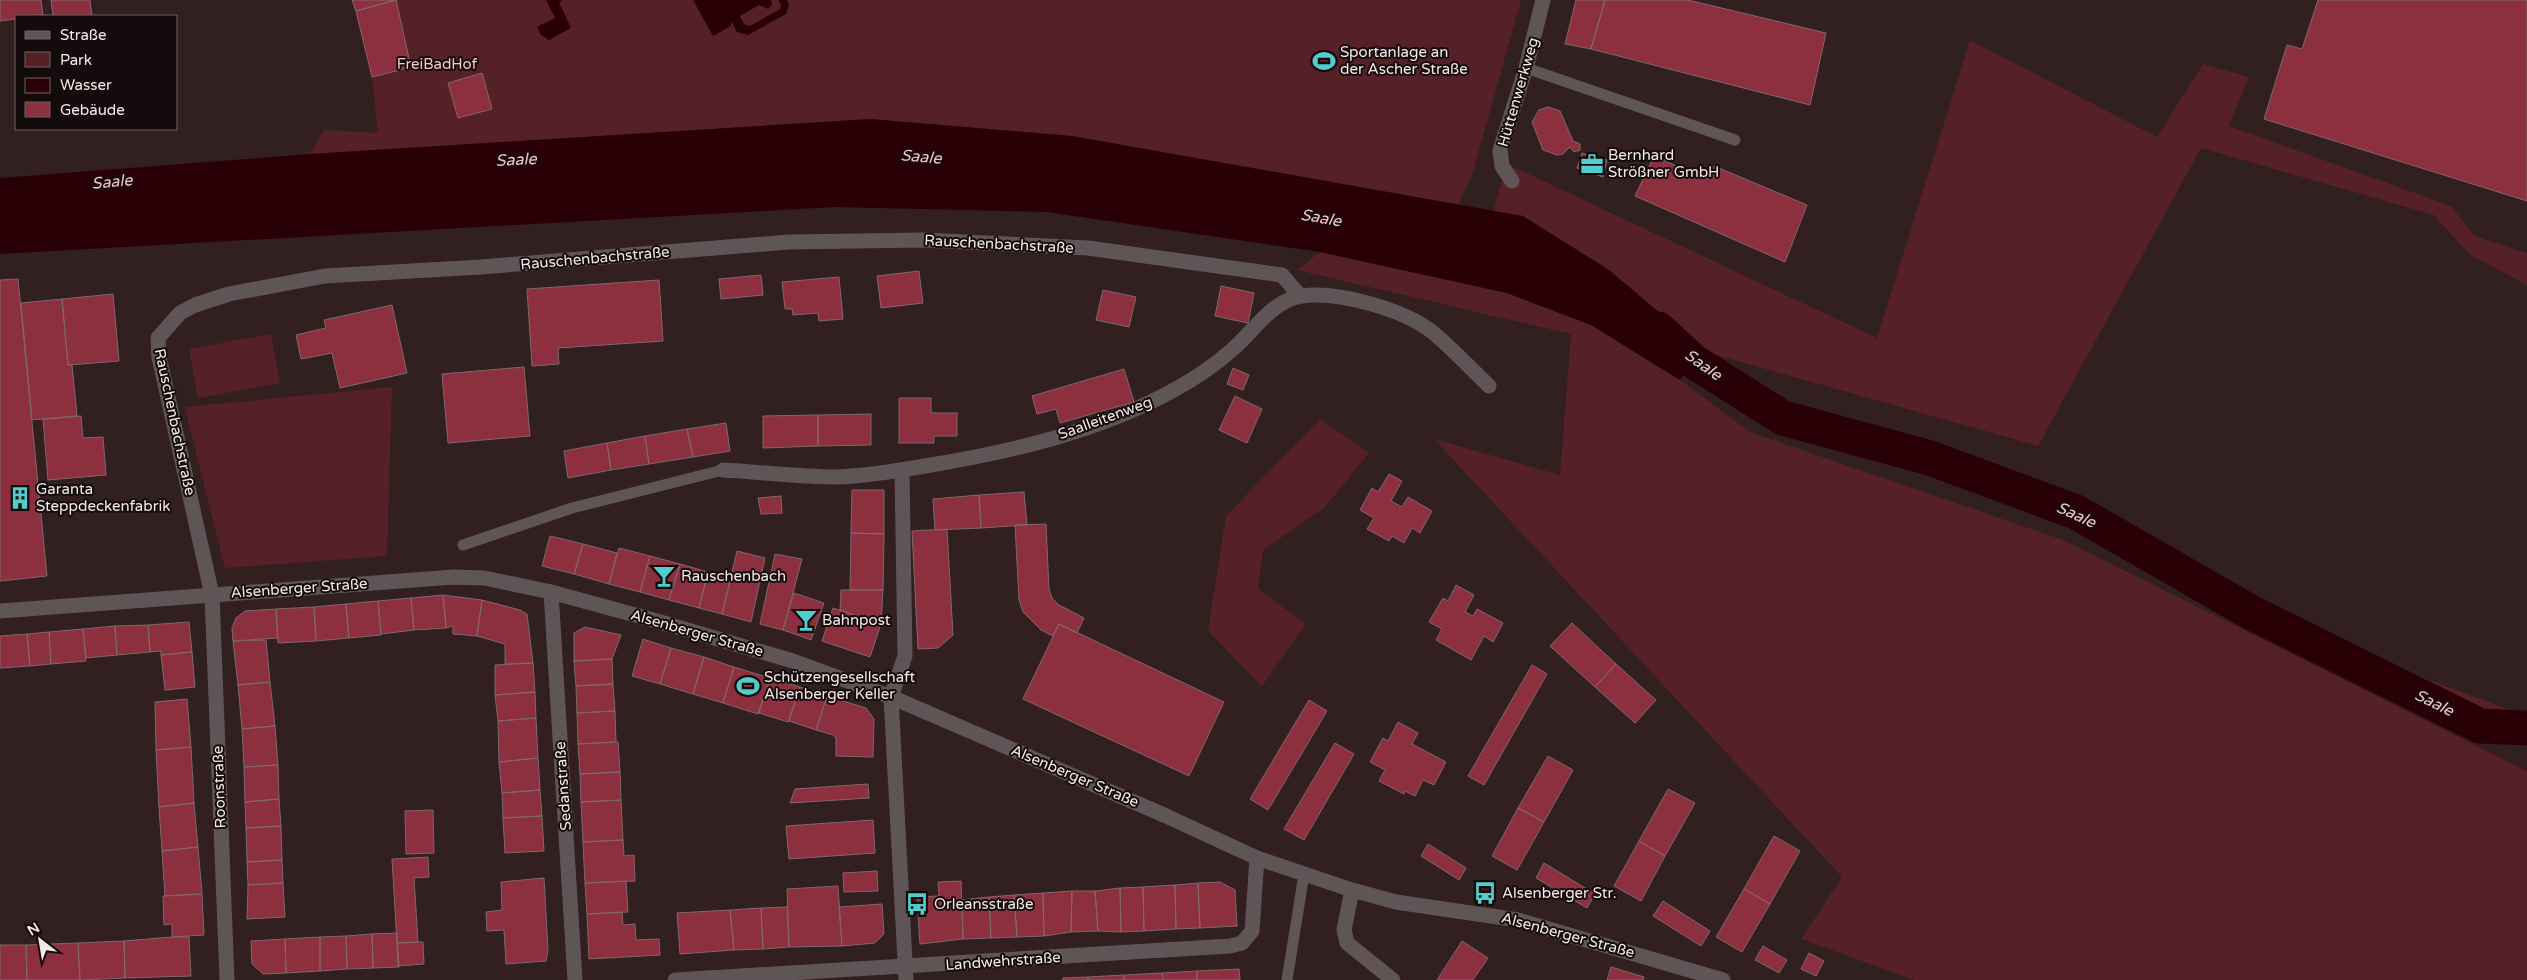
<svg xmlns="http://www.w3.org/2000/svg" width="2527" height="980" font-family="'Varela Round',sans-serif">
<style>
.green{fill:#562027}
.water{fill:#2a0007}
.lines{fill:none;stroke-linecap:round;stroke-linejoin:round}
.river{stroke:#2a0007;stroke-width:35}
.building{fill:#8c2f3e;stroke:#80686a}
.service{stroke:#605556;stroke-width:11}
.minor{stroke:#605556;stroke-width:15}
.tertiary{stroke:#605556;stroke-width:15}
.labels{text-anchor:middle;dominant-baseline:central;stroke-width:4;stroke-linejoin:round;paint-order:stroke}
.poi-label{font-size:15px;fill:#f6e8e8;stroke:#140b0c;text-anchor:start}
.park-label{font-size:15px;fill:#fac4c7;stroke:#140b0c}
.street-label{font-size:15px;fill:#f6e8e8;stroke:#140b0c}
.water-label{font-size:16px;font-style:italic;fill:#f7c1c5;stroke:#140b0c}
</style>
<rect width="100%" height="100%" fill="#321f20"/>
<path class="green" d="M352,0H1521L1473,172L1458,205L1072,136L870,119L310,154L324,130L378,133L372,77Z
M1970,40L2157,137L2203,64L2249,77L2229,126L2451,206L2474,236L2527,253V285L2469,254L2434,215L2201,148L2038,446L1706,352L1609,270L1523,216L1493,211L1507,164L1877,338Z
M1320,252L1507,293L1591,325L1680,380L1750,432L2063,540L2527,771V980H1914L1801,939L1842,877L1434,439L1560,475L1571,334L1297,270Z
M271,334L280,383L198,398L189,349Z
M392,387L387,556L225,568L185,407Z
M1320,419L1369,453L1325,507L1263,550L1258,589L1306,624L1262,686L1208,631L1226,516Z
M2391,666L2524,715L2527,714V747Z"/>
<path class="water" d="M546,0H563L559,2L571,28L549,40L541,35L537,27L555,18Z
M693,0H771L772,5L768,9L759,5L740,16L744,24L750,26L780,9L781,5L778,0H787L789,4L786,14L748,35L737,32L731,21V26L713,36Z
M870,119L1072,136L1523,216L1609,270L1706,352L1693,361L1680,380L1591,325L1507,293L1320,252L1047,212L835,207L0,254V178L310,154Z"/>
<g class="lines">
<path class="river" d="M1658,329L1693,361L1783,418L1930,458L2076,512L2252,613L2480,726L2527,728"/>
</g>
<path class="building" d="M0,0H41L43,15L16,16V19L0,21Z
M51,0H90L92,16H53Z
M352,0H396L356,11Z
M396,0L410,63L402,65L404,69L372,77L356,11Z
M1576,0H1605L1591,49L1565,44Z
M1605,0H1688L1826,33L1810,105L1591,49Z
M2318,0H2527V201L2264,119L2287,45L2302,49Z
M482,73L492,109L458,118L448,83Z
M1548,107L1560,111L1573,141L1580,144V150L1574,152L1570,147L1563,154L1557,155L1543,150L1532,122L1539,110Z
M1582,153L1607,160L1603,177L1577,168Z
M1654,156L1706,179L1714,166L1807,205L1785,262L1635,196Z
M919,271L923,303L881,308L877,276Z
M761,275L763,295L721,299L719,279Z
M839,277L843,319L819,321L818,313L793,315L792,309H785L782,282Z
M18,279L47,576L0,581V280Z
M659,280L663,341L558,348L559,364L532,366L527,289Z
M1221,286L1254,293L1248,323L1215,316Z
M1103,290L1136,297L1129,327L1096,320Z
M113,294L119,361L68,365L62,299Z
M62,299L68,365H72L77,416L32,420L21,303Z
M392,305L407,373L340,388L332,353L301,359L296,335L326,328L324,320Z
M524,367L530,436L448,443L442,374Z
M1233,368L1249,375L1243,390L1227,384Z
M1124,369L1134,402L1060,423L1056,409L1037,414L1032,396Z
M1235,396L1262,409L1247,443L1219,430Z
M899,398H931V413H957V436H934V443H899Z
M871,414V445L818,446V415Z
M818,415V446L763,448V416Z
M81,416L83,438L103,437L106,475L48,480L43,419Z
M726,423L730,451L693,457L687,429Z
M687,429L693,457L649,464L645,436Z
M645,436L649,464L611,470L607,443Z
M607,443L611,470L568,478L564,451Z
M1389,474L1402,481L1391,501L1402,507L1408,497L1432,511L1420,533L1412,528L1404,543L1392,536L1389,541L1367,529L1374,518L1360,510L1372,488L1378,492Z
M852,490H884V534L851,533Z
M1024,492L1027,525L981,528L979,495Z
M979,495L981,528L935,530L933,499Z
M781,496L782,513L761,514L758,498Z
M1046,524L1049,589L1052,598L1059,605L1084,618L1077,633L1059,624L1053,636L1041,630L1023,612L1019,600L1015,525Z
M947,529L953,635L938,648L918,649L912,531Z
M851,533L884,534L883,590H850Z
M550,536L583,544L574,574L542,566Z
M583,544L617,553L609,584L574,574Z
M619,548L650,556L640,592L609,584Z
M737,551L765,558L751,622L722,614Z
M775,554L802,559L783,630L760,624Z
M650,556L680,564L669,600L640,592Z
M680,564L708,572L699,608L669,600Z
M708,572L731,578L722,614L699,608Z
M1456,585L1474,595L1465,612L1473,616L1477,609L1503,623L1493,642L1484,636L1471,660L1436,640L1442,629L1429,622L1443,598L1448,601Z
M841,590H883L881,624L840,610Z
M794,593L824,603L811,640L783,630Z
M443,595L446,628L414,630L411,598Z
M443,595L482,600L477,636L453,634V626L446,628Z
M411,598L414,630L381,634L378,601Z
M482,600L520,610L527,614L533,663L505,664V644L477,636Z
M378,601L381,635L349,638L346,604Z
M346,604L349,638L316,641L314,607Z
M314,607L316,641L278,643L276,609Z
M833,608L881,624L870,657L822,641Z
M276,609L278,638L233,641L232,628L236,618L245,611Z
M189,622L192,652L161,655V651L150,652L148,625Z
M1572,623L1616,664L1595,687L1550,646Z
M1059,624L1224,702L1189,776L1023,699Z
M148,625L150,652L117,655L115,626Z
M115,626L117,655L86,658L83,629Z
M585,627L621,635L612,659L574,661V633Z
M83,629L86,661L51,664L49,632Z
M49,632L51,664L30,666L27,634Z
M27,634L30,666L0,668V636Z
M643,639L671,648L660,684L632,676Z
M266,640L270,682L238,685L233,641Z
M671,648L704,657L693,694L660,684Z
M192,652L195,687L165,690L161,655Z
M704,657L734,667L723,703L693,694Z
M612,659L613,684L576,686L574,661Z
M533,663L535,692L495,695V665Z
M1616,664L1656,700L1635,723L1595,687Z
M1532,665L1547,674L1484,785L1468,776Z
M734,667L770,678L758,714L723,703Z
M770,678L800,687L788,722L759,713Z
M270,682L275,726L242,729L238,685Z
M613,684L615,711L577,713L576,686Z
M800,687L827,696L816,730L789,721Z
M535,692L536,718L498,721L495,695Z
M827,696L866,708L874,719L873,757L836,756V738L833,735L816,730Z
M187,699L191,747L156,750L155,702Z
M1309,700L1327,711L1268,810L1250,799Z
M615,711L616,742L578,744L577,713Z
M536,718L538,758L499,762L498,721Z
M1398,722L1418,733L1412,744L1446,762L1434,785L1423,780L1415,796L1405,791L1404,794L1379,781L1385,770L1370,762L1383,738L1388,741Z
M275,726L278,765L244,767L242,729Z
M618,742L620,772L580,774L578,744Z
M1335,743L1354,754L1304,840L1284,829Z
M191,747L194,803L159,807L156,750Z
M1548,756L1573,770L1544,822L1518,808Z
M538,758L540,790L502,793L499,762Z
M278,765L279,799L245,802L244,767Z
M620,772L621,800L581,802L580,774Z
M868,784L869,798L790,803L795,789Z
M1668,789L1695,803L1665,856L1639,841Z
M540,790L542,816L503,818L502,793Z
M279,799L281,826L246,828L245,802Z
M621,800L623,840L583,842L581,802Z
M194,803L198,847L162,851L159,807Z
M1518,808L1544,822L1517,870L1492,856Z
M433,810L434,853L406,854L405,811Z
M542,816L544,851L505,853L503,818Z
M873,820L875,853L789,859L786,826Z
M281,826L282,860L247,862L246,828Z
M1774,836L1800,851L1770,904L1744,889Z
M623,840L624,856L634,855L635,881L585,883L583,842Z
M1639,841L1665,856L1641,901L1614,886Z
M1428,844L1466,868L1459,880L1421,856Z
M198,847L202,894L165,896L162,851Z
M428,857L429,877L414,878L418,942L397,943L392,859Z
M282,860L283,883L248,885L247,862Z
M1544,863L1595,894L1587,908L1536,878Z
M877,871L878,891L844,892L843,873Z
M544,878L548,950L546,961L506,964L504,930L487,931L486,912L502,910L501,882Z
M626,881L628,912L587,914L585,883Z
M961,881L963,939L920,944L917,897L939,896L938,882Z
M1220,882L1235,890L1237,926L1200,928L1198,883Z
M283,883L285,917L247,919L248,885Z
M1198,883L1200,928L1176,929L1175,885Z
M1175,885L1176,929L1144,931L1143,887Z
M838,886L842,946L789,947L787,889Z
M1143,887L1144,931L1121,932L1120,888Z
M1120,888L1121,932L1098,931L1095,891Z
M1744,889L1770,904L1742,952L1716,937Z
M1072,891L1071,932L1044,936L1043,893Z
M1072,891H1095L1098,931L1071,932Z
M1043,893L1044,936L1017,937L1014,895Z
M202,894L204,935L172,937V924L164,925L163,896Z
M1014,895L1017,937L991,938L989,897Z
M989,897L991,938L963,939L962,900Z
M1663,901L1710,931L1701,946L1653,916Z
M882,904L884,934L875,943L842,946L839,907Z
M787,907L789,947L763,949L761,908Z
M761,908L763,949L734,950L730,910Z
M730,910L734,950L680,954L677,913Z
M622,912L623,925L635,924L636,940L659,939L660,955L589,959L587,914Z
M397,933L399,967L373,968L372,934Z
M372,934L373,968L347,969L346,936Z
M346,936L347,969L320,971V937Z
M172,937H189L191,976L125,978L124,941Z
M320,937V971L286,973L285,939Z
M285,939L286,973L263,974L252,964L251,941Z
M124,941L125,978L80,980L78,943Z
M1462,941L1488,958L1473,980H1437Z
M423,942L424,964L398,966L397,943Z
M78,943L80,980H27L26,945Z
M0,945H26L27,980H0Z
M1763,946L1787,960L1779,973L1755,960Z
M1809,953L1824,961L1816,976L1801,969Z
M1611,967L1644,977L1643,980H1607Z
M1239,969L1240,980H1197V971Z
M1197,971V980H1163L1162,973Z
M1162,973L1163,980H1124V975Z
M1124,975V980H1088V977Z
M1088,977V980H1063V978Z"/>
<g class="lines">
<path class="service" d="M1526,68L1735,140
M463,545L572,508L723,470
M1287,980L1304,874"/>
<path class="minor" d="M1512,181L1502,166L1500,150L1526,68L1543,0
M723,470C761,472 799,477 837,477C866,476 896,471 925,466C1010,452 1098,432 1174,390C1196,378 1215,365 1233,349C1254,331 1272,300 1302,296C1338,291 1402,309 1431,331C1451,347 1470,368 1489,386
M902,470L905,656L891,697L906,980
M551,592L575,980
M1352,890L1344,930L1347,943L1393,980
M227,980L212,595L159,357L158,338L180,313L195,305L229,294L325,276L481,267L789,242L923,240L1088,248L1282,275L1300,296
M675,980L1230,946L1242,943L1252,931L1257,858"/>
<path class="tertiary" d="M0,611L454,577L484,578L551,592L657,621L793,661L891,697L1164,815L1257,858L1352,890L1396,902L1518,920L1723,980"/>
</g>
<defs>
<symbol id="stadium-bare" viewBox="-9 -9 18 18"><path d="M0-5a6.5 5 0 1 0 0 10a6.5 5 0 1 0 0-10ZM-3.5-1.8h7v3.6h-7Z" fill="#52cdcc" stroke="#140b0c" stroke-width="2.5" paint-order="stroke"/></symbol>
<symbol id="office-bare" viewBox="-9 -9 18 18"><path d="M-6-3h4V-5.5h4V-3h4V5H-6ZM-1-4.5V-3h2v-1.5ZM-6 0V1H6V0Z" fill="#52cdcc" stroke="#140b0c" stroke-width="2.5" paint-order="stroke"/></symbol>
<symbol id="building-bare" viewBox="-9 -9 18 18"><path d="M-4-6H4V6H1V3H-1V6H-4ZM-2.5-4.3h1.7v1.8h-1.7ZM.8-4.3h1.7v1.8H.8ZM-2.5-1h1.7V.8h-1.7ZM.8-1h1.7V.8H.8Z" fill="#52cdcc" stroke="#140b0c" stroke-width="2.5" paint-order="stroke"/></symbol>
<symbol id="bar-bare" viewBox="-9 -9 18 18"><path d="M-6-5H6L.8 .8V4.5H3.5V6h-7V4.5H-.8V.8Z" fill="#52cdcc" stroke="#140b0c" stroke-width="2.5" paint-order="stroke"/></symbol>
<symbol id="bus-bare" viewBox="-9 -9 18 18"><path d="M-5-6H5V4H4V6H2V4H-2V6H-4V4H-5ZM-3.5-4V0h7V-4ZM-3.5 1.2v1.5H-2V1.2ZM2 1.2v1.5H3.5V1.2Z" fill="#52cdcc" stroke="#140b0c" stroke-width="2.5" paint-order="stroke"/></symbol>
</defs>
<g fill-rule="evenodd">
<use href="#stadium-bare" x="1308" y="45" width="32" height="32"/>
<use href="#office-bare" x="1576" y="148" width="32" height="32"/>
<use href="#building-bare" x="4" y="482" width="32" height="32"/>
<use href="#bar-bare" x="648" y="560" width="32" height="32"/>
<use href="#bar-bare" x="790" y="604" width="32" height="32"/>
<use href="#stadium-bare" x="732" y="670" width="32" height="32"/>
<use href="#bus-bare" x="1469" y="877" width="32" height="32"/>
<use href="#bus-bare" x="901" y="888" width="32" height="32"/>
</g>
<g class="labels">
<g class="poi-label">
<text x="1340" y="52">Sportanlage an<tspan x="1340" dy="17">der Ascher Straße</tspan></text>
<text x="1608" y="155">Bernhard<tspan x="1608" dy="17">Strößner GmbH</tspan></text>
<text x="36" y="489">Garanta<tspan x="36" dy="17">Steppdeckenfabrik</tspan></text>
<text x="681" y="576">Rauschenbach</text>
<text x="822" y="620">Bahnpost</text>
<text x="764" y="677">Schützengesellschaft<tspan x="764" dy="17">Alsenberger Keller</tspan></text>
<text x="1502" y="893">Alsenberger Str.</text>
<text x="934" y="904">Orleansstraße</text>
</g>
<g class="park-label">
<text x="437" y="64">FreiBadHof</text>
</g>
<g class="street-label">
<text transform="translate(1518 92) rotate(-74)">Hüttenwerkweg</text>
<text transform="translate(999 244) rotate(3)">Rauschenbachstraße</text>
<text transform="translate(595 258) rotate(-5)">Rauschenbachstraße</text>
<text transform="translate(1105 418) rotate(-20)">Saalleitenweg</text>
<text transform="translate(175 422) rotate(78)">Rauschenbachstraße</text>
<text transform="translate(299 588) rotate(-4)">Alsenberger Straße</text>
<text transform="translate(697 633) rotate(16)">Alsenberger Straße</text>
<text transform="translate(1075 776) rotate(23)">Alsenberger Straße</text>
<text transform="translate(563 786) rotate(-94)">Sedanstraße</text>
<text transform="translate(219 787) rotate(-92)">Roonstraße</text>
<text transform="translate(1568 935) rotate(15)">Alsenberger Straße</text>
<text transform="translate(1003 961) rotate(-4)">Landwehrstraße</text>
</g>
<g class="water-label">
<text transform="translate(921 157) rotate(5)">Saale</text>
<text transform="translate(516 160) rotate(-3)">Saale</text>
<text transform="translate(112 182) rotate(-5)">Saale</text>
<text transform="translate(1321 218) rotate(10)">Saale</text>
<text transform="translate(1703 365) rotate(35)">Saale</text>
<text transform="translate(2076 515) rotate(25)">Saale</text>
<text transform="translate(2434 703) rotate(26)">Saale</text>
</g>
</g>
<rect x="15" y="15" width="162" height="115" fill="#140b0c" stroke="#6e6364"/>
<rect x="25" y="31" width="25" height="8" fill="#605556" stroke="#6e6364"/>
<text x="60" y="40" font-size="15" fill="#f6e8e8">Straße</text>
<rect x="25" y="52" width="25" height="15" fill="#562027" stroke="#6e6364"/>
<text x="60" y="65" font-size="15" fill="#f6e8e8">Park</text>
<rect x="25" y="78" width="25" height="15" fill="#2a0007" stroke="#6e6364"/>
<text x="60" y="90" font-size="15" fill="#f6e8e8">Wasser</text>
<rect x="25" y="102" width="25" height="15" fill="#8c2f3e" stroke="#6e6364"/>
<text x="60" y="115" font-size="15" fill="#f6e8e8">Gebäude</text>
<g transform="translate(40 940) rotate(329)" stroke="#140b0c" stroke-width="4" paint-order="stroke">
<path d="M0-4L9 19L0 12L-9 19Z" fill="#f6e8e8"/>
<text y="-8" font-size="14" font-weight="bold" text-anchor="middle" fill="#f6e8e8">N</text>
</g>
</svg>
